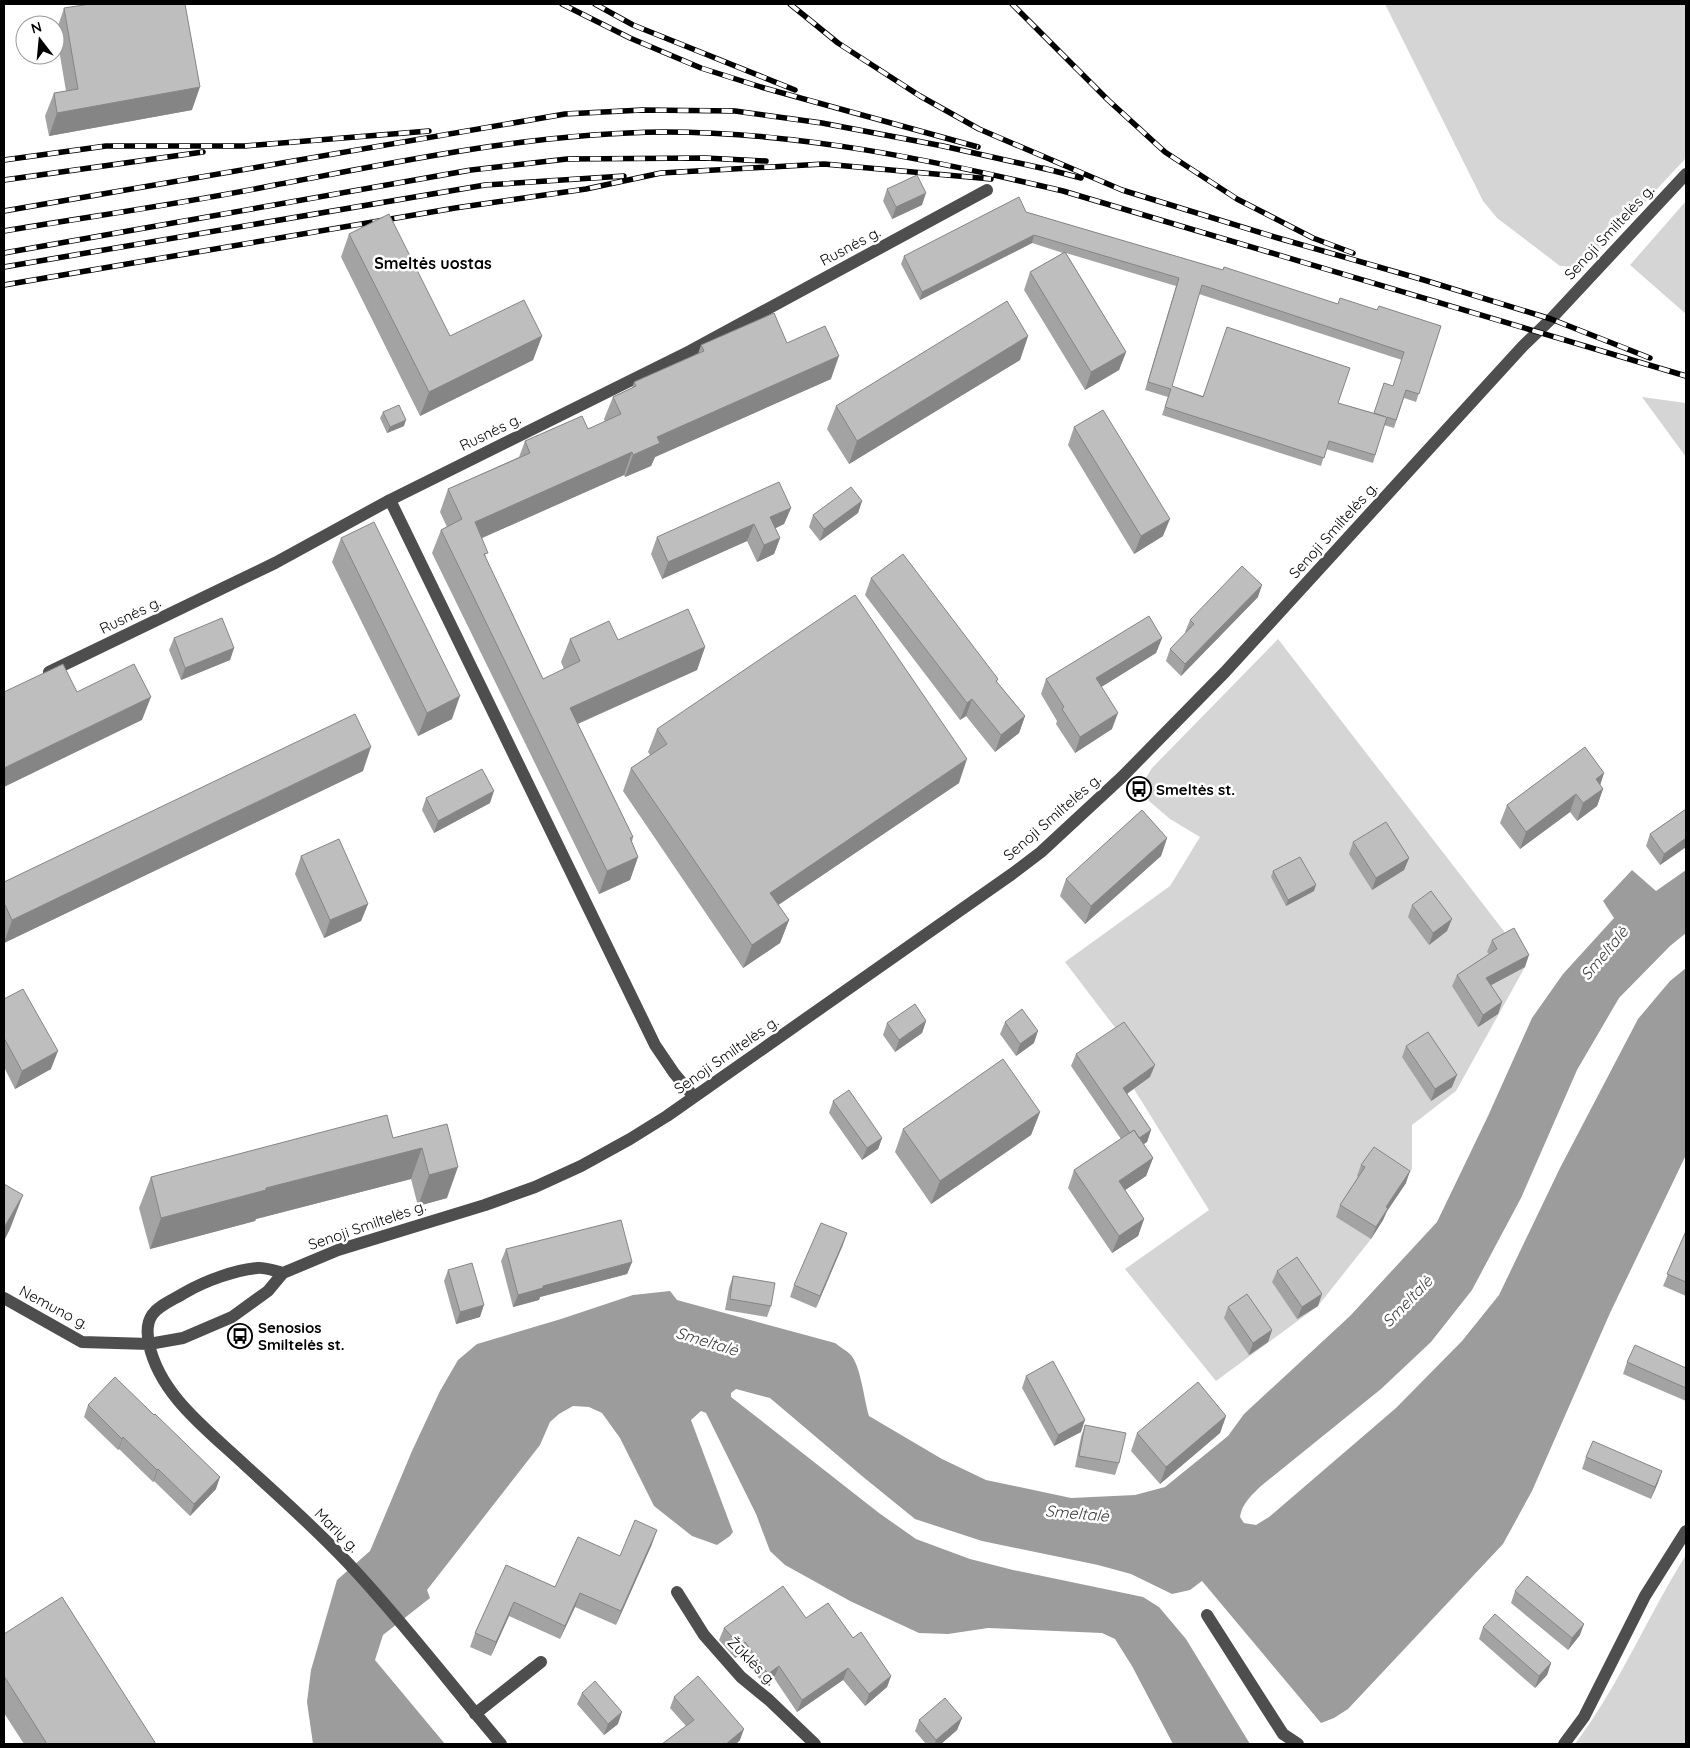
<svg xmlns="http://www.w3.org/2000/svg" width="1690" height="1748" font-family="Quicksand,sans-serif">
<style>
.green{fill:#d5d5d5}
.water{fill:#9c9c9c}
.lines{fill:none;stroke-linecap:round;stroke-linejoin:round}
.minor{stroke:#4e4e4e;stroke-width:12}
.rail-casing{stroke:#000;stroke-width:5.5}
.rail{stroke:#fff;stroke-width:4;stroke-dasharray:11;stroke-linecap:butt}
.wall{fill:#a3a3a3;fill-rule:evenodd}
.shaded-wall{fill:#858585}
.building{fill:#bebebe;stroke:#858585;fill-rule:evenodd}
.labels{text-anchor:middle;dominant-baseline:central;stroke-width:5;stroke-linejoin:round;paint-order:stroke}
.street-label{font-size:15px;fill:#000;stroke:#fff}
.poi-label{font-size:15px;font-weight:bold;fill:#000;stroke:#fff;text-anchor:start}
.neighbourhood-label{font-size:16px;font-weight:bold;fill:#000;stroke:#fff}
.water-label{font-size:16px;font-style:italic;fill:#3d3d3d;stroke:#fff}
</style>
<rect width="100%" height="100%" fill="#fff"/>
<path class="green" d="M1385,4H1686V158L1586,265L1576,267L1560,266L1497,218L1483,201Z
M1686,201V314L1630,265Z
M1642,397L1686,403V457Z
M1278,639L1510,939L1525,967L1456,1091L1412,1125V1169L1371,1239L1318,1306L1216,1381L1125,1269L1209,1210L1134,1089L1150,1077L1120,1034L1065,962L1170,886L1200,837L1170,819L1149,801L1144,781L1152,768Z
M1686,1555V1744H1575C1619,1686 1647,1617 1686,1555Z"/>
<path class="water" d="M1632,870L1656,891L1686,870V933L1670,946L1619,998L1577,1070L1521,1198L1472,1290L1431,1342L1381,1389L1261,1486C1252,1495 1242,1503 1240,1517L1244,1523L1256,1525L1269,1517L1396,1408L1462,1341L1499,1295L1560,1168L1638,1019L1670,981L1686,968V1155L1610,1313L1532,1491L1503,1544L1348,1709L1334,1718L1321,1723L1202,1581L1190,1590L1172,1594L1131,1574L1098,1565L982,1541L915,1519L862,1476L770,1398L736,1389L731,1393V1397L879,1513L916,1539L970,1559L1013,1570L1143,1597L1159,1607L1186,1639L1250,1744H1173L1132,1666L1115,1639L1102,1633L988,1628L948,1634L919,1633L850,1601L785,1565L770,1551L756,1514L706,1413L701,1411L691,1420L733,1532L730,1536L717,1545L692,1536L654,1506L620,1438L602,1413L589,1407L573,1406L559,1414L550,1422L540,1445L427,1590L430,1598L383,1635L375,1660L445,1744H313L307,1702L311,1670L337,1580L370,1551L412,1451L440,1391L458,1360L477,1344L561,1319L633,1295L670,1291L677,1300L835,1343C840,1347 847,1351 851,1355C861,1367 864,1400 869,1416L942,1459L986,1480L1071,1498L1135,1495L1165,1487L1228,1436L1244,1414L1350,1316L1437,1222L1488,1116L1532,1018L1563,974L1614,918L1603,901Z"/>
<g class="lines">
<path class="minor" d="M390,500L655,1045L674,1073L694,1097
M49,672L275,563L390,500L690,351L987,190
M283,1273C275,1271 265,1267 257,1268C235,1270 205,1281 186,1292C161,1307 142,1310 149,1344C160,1396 209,1431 246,1466C280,1497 315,1528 347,1562C402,1620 450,1684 501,1744
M4,1298L82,1342L149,1344L183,1338L232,1317L268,1291L283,1273L338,1250L485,1205L535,1187L581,1166L630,1139L667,1116L1012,874L1041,852L1122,777L1225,672L1523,346L1551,319L1686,174
M677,1592L704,1635L741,1677L769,1700L815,1744
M1207,1615L1283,1734L1298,1744
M475,1714L541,1662
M1564,1744L1584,1717L1645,1596L1686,1531"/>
<defs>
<path id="rail" d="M562,4L630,38L701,68L761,87L978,147
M595,4L633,25L795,90
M790,4L838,43L920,96L979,129L1122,190L1278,238L1424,280L1551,319L1650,358
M1012,4L1108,100L1165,152L1237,199L1313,238L1353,253
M4,160L106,146H245L429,131
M1043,168L1081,178
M4,180L203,152
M4,211L565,114L642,110L735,111L822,123L943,146L1050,170
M4,231C94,216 185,203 275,185C403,161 532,133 664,132C799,132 932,160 1063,191L1686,376
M4,253L471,170L567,159L705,158L766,161
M4,267L485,185L624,176
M4,285L455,208L586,189L661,173L824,164L991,179"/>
</defs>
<use href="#rail" class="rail-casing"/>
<use href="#rail" class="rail"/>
</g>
<path class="wall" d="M64,8L192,110L49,136L45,116L54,93L66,91L56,32Z
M887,189L922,205L892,219L883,201Z
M1026,212L1338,304L1377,310L1441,326L1416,402L1404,398L1394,428L1384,425L1373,463L1326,449L1321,466L1162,415L1168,397L1145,390L1176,286L1066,253L1126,352L1119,370L1085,390L1024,290L1030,272L1063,253L1032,243L920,300L901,264L904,256ZM1199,294L1402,360L1393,386L1374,413L1338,403L1203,396L1172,386Z
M349,234L450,336H542L533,360L420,416L341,257Z
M1028,336L1020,360L849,464L827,429L836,406Z
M787,343L831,379L655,457L651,466L625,477L624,475L482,538L486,558L543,679L564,669L561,662L570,639L618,640L705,647L697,670L578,724L633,837L632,842L638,857L630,880L599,894L432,553L441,530L447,527L440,512L448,489L519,457L525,441L588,429L605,422L604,419L613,397L632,388L634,382L698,354L701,345Z
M383,412L404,426L387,433L380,418Z
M1074,427L1163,536L1134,554L1068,445Z
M862,501L858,513L820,541L809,527L813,515Z
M791,508L784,524L775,528L780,538L774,554L757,562L747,541L662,579L651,554L657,537Z
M341,538L452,719L418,736L332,562Z
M871,578L998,679L997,682L1025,716L1019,733L995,752L966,716L960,720L865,595Z
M1258,597L1181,676L1166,661L1170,649L1186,633L1185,632L1190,620Z
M174,638L234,648L230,660L181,680L169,650Z
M1162,638L1156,653L1101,687L1112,729L1075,753L1056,724L1057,721L1041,694L1046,679Z
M657,729L959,783L778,905L789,920L780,943L743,968L623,791L631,768L650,755L648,752Z
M363,771L4,943V882Z
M1604,773L1600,785L1603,789L1597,806L1577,821L1570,812L1520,849L1500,823L1507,805Z
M426,798L490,803L434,833L422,810Z
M1686,809V847L1660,865L1646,846L1650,834Z
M1167,838L1161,856L1085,924L1060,896L1066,879Z
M1353,842L1409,858L1404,870L1372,890L1349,854Z
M301,856L368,904L361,921L324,938L295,874Z
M1273,871L1314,891L1286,906L1271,877Z
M1412,905L1447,931L1429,945L1408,917Z
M1492,940L1525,967L1491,985L1502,1002L1498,1014L1478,1027L1452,986L1457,975L1489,954L1487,952Z
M4,999L51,1069L15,1089L4,1067Z
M926,1021L922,1033L895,1052L883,1035L887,1023Z
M1005,1022L1034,1043L1016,1056L1000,1034Z
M1406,1046L1452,1087L1431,1101L1402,1057Z
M1076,1054L1150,1077L1127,1094L1151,1130L1147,1142L1143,1144L1153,1158L1146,1176L1125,1190L1144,1219L1138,1236L1112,1253L1068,1188L1074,1170L1121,1139L1071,1066Z
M833,1101L882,1138L878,1149L862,1160L829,1113Z
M1040,1112L1031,1135L931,1204L895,1152L903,1129Z
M447,1124V1198L418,1206L411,1179L256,1219L255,1221L150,1249L139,1208L151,1177L393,1138Z
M1361,1165L1406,1183L1387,1211L1383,1220L1371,1239L1336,1217L1340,1205L1358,1177L1357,1176Z
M1686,1231V1296L1663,1286Z
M847,1233L816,1308L790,1297L794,1285Z
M506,1249L632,1262L627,1274L540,1297L539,1300L513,1307L501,1261Z
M448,1270L480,1317L456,1324L444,1281Z
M1277,1271L1318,1306L1297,1319L1272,1282Z
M733,1276L771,1306L767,1317L725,1310L729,1288Z
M1228,1307L1272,1330L1268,1342L1249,1355L1224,1318Z
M1627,1362L1686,1368V1401L1623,1374Z
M1026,1376L1081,1432L1054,1446L1022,1388Z
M88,1405L216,1489L190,1516L154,1481L153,1482L119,1449L118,1450L84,1417Z
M1226,1416L1220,1433L1160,1484L1131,1451L1137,1433Z
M1085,1425L1119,1463L1115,1475L1075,1467L1081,1437Z
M1586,1457L1662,1471L1651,1499L1582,1469Z
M652,1544L616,1625L575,1607L560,1639L509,1616L491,1656L470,1647L475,1633L506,1565L555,1587L620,1556Z
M1515,1591L1580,1635L1568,1650L1511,1603Z
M806,1618L853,1638L891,1676L887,1687L865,1706L843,1680L797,1712L774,1678L764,1685L741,1654L735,1658L719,1640L724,1628Z
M1483,1627L1551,1663L1547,1675L1535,1688L1479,1639Z
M4,1634L156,1744H24L4,1713Z
M582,1693L618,1724L604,1735L577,1704Z
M674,1697L740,1740L736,1744H662L686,1726L670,1708Z
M962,1718L957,1730L941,1744H926L915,1731L919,1720Z"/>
<path class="shaded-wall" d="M200,87L192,110L49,136L57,113Z
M926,193L922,205L892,219L896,207Z
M1034,235L1032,243L920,300L922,292Z
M542,336L533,360L420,416L429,392Z
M1028,336L1020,360L849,464L857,441Z
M1126,352L1119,370L1085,390L1091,372Z
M839,356L831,379L655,457L651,466L625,477L633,455L657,437Z
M406,420L404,426L387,433L390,427Z
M632,452L624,475L466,545L475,522Z
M862,501L858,513L820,541L824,529Z
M791,508L784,524L764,534L770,517Z
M1170,519L1163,536L1134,554L1141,536Z
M754,524L747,541L662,579L668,562Z
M780,538L774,554L757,562L764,545Z
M1262,585L1258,597L1181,676L1185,664Z
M1162,638L1156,653L1090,694L1096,678Z
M705,647L697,670L561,731L570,708Z
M234,648L230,660L181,680L185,668Z
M460,696L452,719L418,736L427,713Z
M151,697L142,720L4,787V768Z
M972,699L966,716L960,720L967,703Z
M1118,713L1112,729L1075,753L1080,737Z
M1025,716L1019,733L995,752L1001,735Z
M371,747L363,771L4,943L12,920Z
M967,759L959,783L762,916L770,893Z
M1604,773L1598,791L1596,779Z
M1603,789L1597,806L1577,821L1583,803Z
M494,791L490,803L434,833L438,821Z
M1576,794L1570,812L1520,849L1526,832Z
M1167,838L1161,856L1085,924L1091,906Z
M1686,838V847L1660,865L1664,854Z
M638,857L630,880L599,894L607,871Z
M1409,858L1404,870L1372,890L1376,878Z
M1316,885L1314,891L1286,906L1288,900Z
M368,904L361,921L324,938L330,920Z
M1452,919L1447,931L1429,945L1433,933Z
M789,920L780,943L743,968L752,945Z
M1529,955L1525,967L1482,990L1486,978Z
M1502,1002L1498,1014L1478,1027L1483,1015Z
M926,1021L922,1033L895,1052L899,1040Z
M1038,1031L1034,1043L1016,1056L1020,1044Z
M58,1051L51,1069L15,1089L22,1071Z
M1155,1065L1150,1077L1118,1100L1123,1088Z
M1457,1075L1452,1087L1431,1101L1435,1089Z
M1040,1112L1031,1135L931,1204L940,1181Z
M1151,1130L1147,1142L1131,1153L1135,1141Z
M882,1138L878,1149L862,1160L867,1148Z
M422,1148L411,1179L256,1219L255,1221L150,1249L161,1218L266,1188Z
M1153,1158L1146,1176L1112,1199L1119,1181Z
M458,1167L447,1198L418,1206L429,1175Z
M1410,1171L1406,1183L1387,1211L1383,1220L1371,1239L1376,1227L1386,1207Z
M23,1195L10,1229L4,1241V1229L5,1226Z
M1144,1219L1138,1236L1112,1253L1119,1236Z
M847,1233L843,1245L816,1308L820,1296Z
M632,1262L627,1274L540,1297L539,1300L513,1307L518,1295L543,1286Z
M1322,1294L1318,1306L1297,1319L1302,1307Z
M484,1305L480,1317L456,1324L460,1312Z
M1272,1330L1268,1342L1249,1355L1253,1343Z
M1226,1416L1220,1433L1160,1484L1166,1467Z
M1085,1420L1081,1432L1054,1446L1058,1435Z
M123,1437L119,1449L118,1450L122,1439Z
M158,1469L154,1481L153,1482L157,1470Z
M1662,1471L1658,1483L1651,1499L1655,1487Z
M220,1477L216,1489L190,1516L194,1504Z
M657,1530L652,1544L616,1625L621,1611Z
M580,1593L575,1607L560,1639L565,1626Z
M514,1602L509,1616L491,1656L496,1642Z
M1584,1624L1580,1635L1568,1650L1572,1638Z
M745,1642L741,1654L735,1658L740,1646Z
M1551,1663L1547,1675L1535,1688L1539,1676Z
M779,1666L774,1678L764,1685L768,1674Z
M848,1668L843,1680L797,1712L802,1700Z
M891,1676L887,1687L865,1706L869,1694Z
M622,1712L618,1724L604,1735L608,1724Z
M962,1718L957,1730L941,1744H935L936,1740Z
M744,1729L740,1740L736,1744H726Z"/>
<path class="building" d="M90,4H185L200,87L57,113L54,93L78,89L64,8Z
M917,175L926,193L896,207L887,189Z
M1019,197L1026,212L1223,270L1224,267L1338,304L1340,298L1377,310L1379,306L1441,326L1419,394L1406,390L1396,420L1387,417L1375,455L1329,441L1324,458L1165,407L1171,389L1148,382L1179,278L1034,235L922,292L904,256ZM1202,285L1404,352L1393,386L1384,383L1374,413L1386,417L1338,403L1350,368L1227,327L1203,397L1172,386Z
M389,214L450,336L524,300L542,336L429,392L349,234Z
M1065,252L1126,352L1091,372L1030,272Z
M1007,301L1028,336L857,441L836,406Z
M774,313L787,343L825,326L839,356L657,437L660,443L633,455L632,452L475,522L488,553L484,554L543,679L580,661L570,639L609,621L618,640L688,609L705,647L570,708L633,837L630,838L638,857L607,871L441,530L462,519L448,489L530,453L525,441L582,416L588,429L621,414L613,397L636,386L634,382L704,351L701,345Z
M399,405L406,420L390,427L383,412Z
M1103,410L1170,519L1141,536L1074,427Z
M779,482L791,508L770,517L780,538L764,545L754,524L668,562L657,537Z
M851,487L862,501L824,529L813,515Z
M374,522L460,696L427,713L341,538Z
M903,554L998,679L996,681L1025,716L1001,735L972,699L967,703L871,578Z
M1242,566L1262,585L1185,664L1170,649L1194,624L1190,620Z
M855,595L967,759L770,893L789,920L752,945L631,768L667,744L657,729Z
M1149,616L1162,638L1096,678L1118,713L1080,737L1062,709L1064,707L1046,679Z
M222,618L234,648L185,668L174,638Z
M63,664L77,692L134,664L151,697L4,768V692Z
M355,714L371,747L12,920L4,903V882Z
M1585,747L1604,773L1596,779L1603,789L1583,803L1576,794L1526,832L1507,805Z
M482,769L494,791L438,821L426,798Z
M1686,809V838L1664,854L1650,834Z
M1142,810L1167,838L1091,906L1066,879Z
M1386,822L1409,858L1376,878L1353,842Z
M339,839L368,904L330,920L301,856Z
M1300,857L1316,885L1288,900L1273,871Z
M1431,891L1452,919L1433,933L1412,905Z
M1514,928L1529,955L1486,978L1502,1002L1483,1015L1457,975L1497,949L1492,940Z
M23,989L58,1051L22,1071L4,1038V999Z
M915,1004L926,1021L899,1040L887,1023Z
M1022,1009L1038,1031L1020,1044L1005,1022Z
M1124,1022L1155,1065L1123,1088L1151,1130L1139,1138L1134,1130L1130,1133L1076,1054Z
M1428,1032L1457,1075L1435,1089L1406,1046Z
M1003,1059L1040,1112L940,1181L903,1129Z
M849,1090L882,1138L867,1148L833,1101Z
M387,1115L393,1138L447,1124L458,1167L429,1175L422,1148L266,1188V1190L161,1218L151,1177Z
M1134,1130L1153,1158L1119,1181L1144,1219L1119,1236L1074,1170Z
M1374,1147L1410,1171L1386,1207L1388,1208L1376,1227L1340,1205L1365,1167L1361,1165Z
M4,1184L23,1195L5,1226L4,1225Z
M621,1220L632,1262L543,1286V1288L518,1295L506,1249Z
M821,1223L847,1233L820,1296L794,1285Z
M1686,1231V1282L1667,1274Z
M1297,1257L1322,1294L1302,1307L1277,1271Z
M472,1263L484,1305L460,1312L448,1270Z
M733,1276L775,1283L771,1306L730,1299Z
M1247,1294L1272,1330L1253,1343L1228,1307Z
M1635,1345L1686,1368V1388L1627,1362Z
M1053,1361L1085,1420L1058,1435L1026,1376Z
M115,1377L154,1415L155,1414L220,1477L194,1504L158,1469L157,1470L123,1437L122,1439L88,1405Z
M1198,1382L1226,1416L1166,1467L1137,1433Z
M1085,1425L1126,1433L1119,1463L1079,1456Z
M1593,1441L1662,1471L1655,1487L1586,1457Z
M635,1520L657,1530L621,1611L580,1593L565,1626L514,1602L496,1642L475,1633L506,1565L555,1587L578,1537L620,1556Z
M1527,1576L1584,1624L1572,1638L1515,1591Z
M783,1586L806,1618L828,1603L853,1638L861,1632L891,1676L869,1694L848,1668L802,1700L779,1666L768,1674L745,1642L740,1646L724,1628Z
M62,1597L156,1744H47L4,1676V1634Z
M1495,1614L1551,1663L1539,1676L1483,1627Z
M698,1676L744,1729L726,1744H662L694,1720L674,1697Z
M595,1681L622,1712L608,1724L582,1693Z
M945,1698L962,1718L936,1740L919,1720Z"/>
<defs>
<symbol id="bus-ring" viewBox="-11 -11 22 22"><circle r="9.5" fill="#fff" stroke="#000" stroke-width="1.5"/><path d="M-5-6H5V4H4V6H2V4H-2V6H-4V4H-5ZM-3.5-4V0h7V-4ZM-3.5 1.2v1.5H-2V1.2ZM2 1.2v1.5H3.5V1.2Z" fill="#000"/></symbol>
</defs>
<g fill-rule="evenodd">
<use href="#bus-ring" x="1125" y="775" width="28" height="28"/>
<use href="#bus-ring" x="226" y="1322" width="28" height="28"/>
</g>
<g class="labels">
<g class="street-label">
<text transform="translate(1609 232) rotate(-47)">Senoji Smiltelės g.</text>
<text transform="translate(850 246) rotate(-28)">Rusnės g.</text>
<text transform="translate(490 432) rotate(-26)">Rusnės g.</text>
<text transform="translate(1333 530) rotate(-48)">Senoji Smiltelės g.</text>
<text transform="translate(130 615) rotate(-26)">Rusnės g.</text>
<text transform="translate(1052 817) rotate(-41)">Senoji Smiltelės g.</text>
<text transform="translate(726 1055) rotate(-35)">Senoji Smiltelės g.</text>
<text transform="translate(367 1225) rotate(-19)">Senoji Smiltelės g.</text>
<text transform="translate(54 1307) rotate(28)">Nemuno g.</text>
<text transform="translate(337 1530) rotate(45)">Marių g.</text>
<text transform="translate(752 1661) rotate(45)">Žūklės g.</text>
</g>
<g class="poi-label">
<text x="1156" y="789">Smeltės st.</text>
<text x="258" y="1327">Senosios<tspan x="258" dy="17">Smiltelės st.</tspan></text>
</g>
<g class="neighbourhood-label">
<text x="433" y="263">Smeltės uostas</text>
</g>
<g class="water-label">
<text transform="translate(1604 953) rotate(-50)">Smeltalė</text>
<text transform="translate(1407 1301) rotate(-46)">Smeltalė</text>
<text transform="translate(707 1341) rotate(17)">Smeltalė</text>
<text transform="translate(1077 1513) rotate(5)">Smeltalė</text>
</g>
</g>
<rect width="1690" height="1748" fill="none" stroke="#000000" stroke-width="10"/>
<g transform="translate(40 40) rotate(344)"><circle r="24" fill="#ffffff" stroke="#999999"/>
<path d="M0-4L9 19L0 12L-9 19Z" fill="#000000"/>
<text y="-8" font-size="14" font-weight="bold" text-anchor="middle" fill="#000000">N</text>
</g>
</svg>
